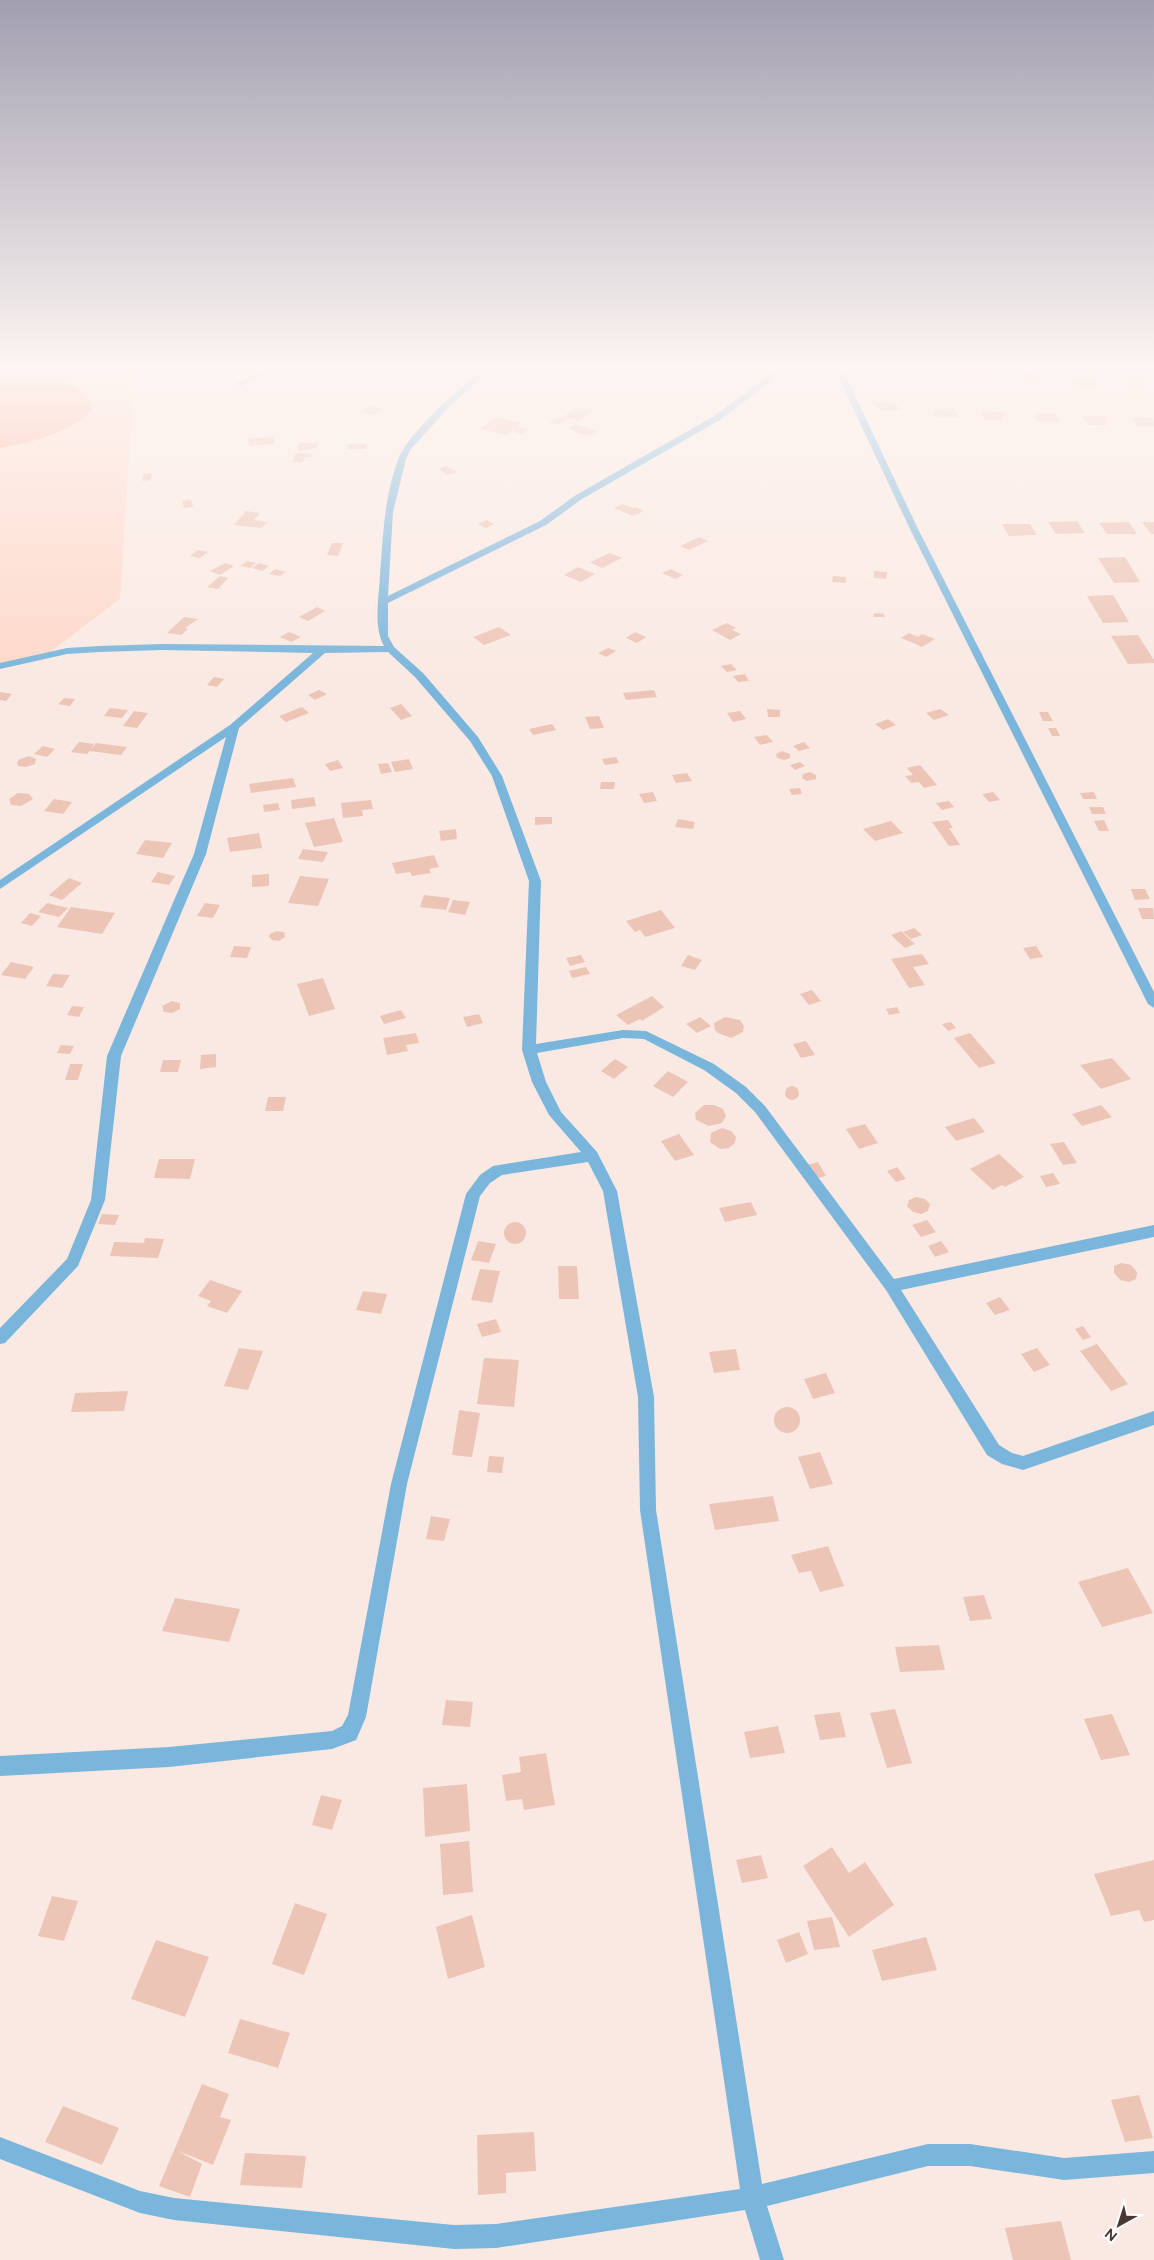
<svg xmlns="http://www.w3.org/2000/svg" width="1154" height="2260" font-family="Figtree,sans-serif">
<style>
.built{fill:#fed8c9}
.green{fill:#f9ae91}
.building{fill:#ecc5b7}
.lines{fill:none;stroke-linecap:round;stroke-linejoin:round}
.minor{fill:#7ab5db;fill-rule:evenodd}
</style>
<rect width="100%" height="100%" fill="#fae9e3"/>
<path class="built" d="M0,364H135L120,599L42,658L0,668Z"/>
<path class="green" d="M27,377C52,379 86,381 93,410C68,434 33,442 0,448V379Z"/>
<path class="building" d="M858,364H878L881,370L862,372Z
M908,366H927L931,372L913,374Z
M980,368L984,375L965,377L961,369Z
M1017,373H1037L1043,381L1023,382Z
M1144,377L1150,385L1128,386L1122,378Z
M1071,379H1094L1100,388H1077Z
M875,402H893L902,410L879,411Z
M367,406L382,408L376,415L360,413Z
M577,407L593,411L579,421L563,417Z
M953,408L958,417H935L932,412H936L934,409Z
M980,411L1003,412L1006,416H1002L1004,420H985Z
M1035,413H1054L1061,422L1037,421L1034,417L1038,416Z
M1082,416H1106L1109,421H1105L1108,425H1089Z
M495,417L522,423L517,427L528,429L522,434L512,431L507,435L480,429Z
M557,417L567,419L559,425L549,423Z
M1138,417L1153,418L1154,426L1138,427L1132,419Z
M575,424L597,431L591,435L581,434L568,428Z
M274,437L275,444L249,446L248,439Z
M299,443H317L316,448L298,451Z
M348,444H367L366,449H347Z
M296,453L312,454L311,457H305L302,463L292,462Z
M447,466L458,472L448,475L438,469Z
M152,473L151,480L142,481L143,474Z
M191,499L193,507L184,508L182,501Z
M622,504L633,508L636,507L644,511L633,516L614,508Z
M246,511L260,513L254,520L267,522L261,528L234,525Z
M487,520L494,524L486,528L478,524Z
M1077,521L1085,533L1056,534L1048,522Z
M1129,522L1137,534H1107L1099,523Z
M1142,522H1154V534H1151Z
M1002,524H1030L1037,535L1009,536Z
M699,537L708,541L689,550L680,546Z
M332,543H343L338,556L327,555Z
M198,550L208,552L200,558L190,556Z
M610,553L622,558L602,568L590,562Z
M1125,557L1140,582L1114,583L1098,558Z
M247,561L256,563L250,568L240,566Z
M225,563L234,566L220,575L210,571Z
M259,563L269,566L262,571L252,568Z
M578,567L595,574L581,582L564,575Z
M275,569L286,572L280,576L269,574Z
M671,569L683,575L675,579L662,573Z
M874,571L887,572L886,579L874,578Z
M220,576L228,578L218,589L207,587Z
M833,576L846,577V583L832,582Z
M1113,595L1129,622L1103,623L1087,596Z
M317,607L325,611L308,621L299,617Z
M878,613L884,614L885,617H874L873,614Z
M184,617L198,619L185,628L188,629L181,635L167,633Z
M727,623L736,628L732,630L741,634L730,640L712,630Z
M499,627L511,635L484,645L473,637Z
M289,632L301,637L291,642L280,637Z
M635,632L646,637L637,643L626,638Z
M909,633L918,637L922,634L935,639L922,647L901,638Z
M1138,635L1154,660V663L1128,664L1111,636Z
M608,648L616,651L606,657L598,653Z
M731,664L737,670L727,672L721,666Z
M745,674L749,681L738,682L733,676Z
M214,677L224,679L217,687L207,685Z
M319,690L327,694L315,700L308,695Z
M654,690L657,697L626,700L623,693Z
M0,692L12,694L6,701L0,700Z
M64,698L75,699L70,706L58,704Z
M401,704L412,716L401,720L390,708Z
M302,707L309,713L286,722L279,716Z
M110,708L128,710L122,718L104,716Z
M767,709L780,710V717H768Z
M940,709L949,715L934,720L926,713Z
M134,711L148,713L137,728L123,726Z
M740,711L746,719L733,722L727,713Z
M1039,712H1048L1053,721H1043Z
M599,716L604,728L590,729L585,717Z
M888,719L896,725L883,730L875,724Z
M552,724L556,730L533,735L529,729Z
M1048,728H1056L1060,736H1052Z
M767,735L773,742L760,745L754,737Z
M79,742L94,744L91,750L96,743L127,747L121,755L90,751L87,754L71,752Z
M804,742L810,748L799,751L793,746Z
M43,746L55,749L47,757L34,754Z
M782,751L790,754V758L784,760L777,758L776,754Z
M29,756L36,759L35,764L26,767L18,766L17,762L20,759Z
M616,757L619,763L605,765L602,759Z
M409,759L413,769L395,772L391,762Z
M338,760L343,768L330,771L325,764Z
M800,762L805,766L795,770L790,765Z
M388,763L392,772L381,774L378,764Z
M920,765L937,785L924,788L919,782L911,783L905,776L913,775L907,768Z
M810,772L816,775V779L807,781L802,778L803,774Z
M687,773L692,781L676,783L672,775Z
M293,778L296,787L251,793L249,784Z
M601,782H615L614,789H600Z
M800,788L802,794L792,795L789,789Z
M653,792L657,801L644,803L639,794Z
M993,792L1000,800L989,802L982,794Z
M1094,792L1097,799H1083L1080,793Z
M18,793L29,794L33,799L21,806L11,805L9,799Z
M314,797L316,806L292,809L291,800Z
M54,799L72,802L63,814L44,811Z
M371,800L373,809L362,810L363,816L343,818L341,803Z
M949,801L954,807L942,810L936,803Z
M278,803L280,810L264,812L263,805Z
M1089,807H1103L1106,814H1092Z
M535,817H552V824L535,825Z
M334,818L343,842L314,847L305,823Z
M678,819L695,822L693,829L675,827Z
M948,820L953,828H949L960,845L949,846L932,822Z
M1104,820L1109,831H1099L1094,821Z
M891,821L903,833L875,841L863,829Z
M456,829L457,839L441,841L439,831Z
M259,833L262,848L230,852L227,838Z
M145,840L172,843L163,858L136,854Z
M303,849L328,852L323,862L298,859Z
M434,855L439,867L429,869L431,873L412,876L410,872L396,874L392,863Z
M158,872L175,876L169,885L151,882Z
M269,874V886L252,887V875Z
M300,876L329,879L318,906L288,903Z
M69,878L82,883L62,900L49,895Z
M1131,889H1145L1150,899L1135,900Z
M424,895L450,898L446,910L420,907Z
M453,900L470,902L465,915L448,912Z
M47,903L68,908L59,917L38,912Z
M205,903L220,905L213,918L197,916Z
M71,907L115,913L102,934L57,927Z
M1138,908H1153L1154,919H1142Z
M661,910L675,928L645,937L640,930L635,932L626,921Z
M30,913L41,916L32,926L21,923Z
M914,928L922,935L911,939L903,932Z
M277,931L284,932L285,937L279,941L272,940L269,937L270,934Z
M902,931V932L915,944L905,948L891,935Z
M234,946L251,947L247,958L230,957Z
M1036,946L1043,957L1030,959L1023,948Z
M922,954L929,964L913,967L925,985L909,988L891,959Z
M581,955L585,962L570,966L566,958Z
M688,955L702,960L695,970L681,966Z
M11,962L34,967L25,979L1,975Z
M586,967L590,974L572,978L569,971Z
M53,974L70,975L62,988L46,986Z
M323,978L335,1009L309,1016L297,984Z
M812,990L821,1001L809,1005L800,994Z
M652,996L664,1007L642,1021L640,1019L628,1025L616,1015Z
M172,1001L180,1003V1009L172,1013L164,1012L162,1006Z
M72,1006L84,1007L79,1017L67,1015Z
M897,1007L900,1013L889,1015L886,1009Z
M401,1010L406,1018L384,1024L380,1016Z
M479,1014L483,1023L467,1027L463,1017Z
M700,1017L711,1026L697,1033L686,1024Z
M725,1017L740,1020L744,1026L743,1032L731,1038L718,1033L715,1030L714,1023Z
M951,1022L956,1028L948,1031L942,1024Z
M416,1033L419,1043L406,1045L408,1051L387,1055L383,1038Z
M970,1033L996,1063L979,1068L954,1038Z
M806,1041L815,1055L801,1058L793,1044Z
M61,1045L74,1046L70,1054L57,1053Z
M216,1054V1067L200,1069L201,1055Z
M1112,1058L1131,1079L1101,1089L1080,1065Z
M615,1059L628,1067L614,1079L601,1071Z
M163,1060H181L178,1072H160Z
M70,1064H83L78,1080H65Z
M668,1071L688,1082L673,1097L653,1086Z
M785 1093a7 7 0 1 1 14 0a7 7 0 1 1-14 0Z
M268,1097H286L283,1111H265Z
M704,1105H714L723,1109L726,1116L722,1123L709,1126L696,1120L695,1113Z
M1101,1105L1112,1117L1082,1126L1072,1114Z
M974,1118L985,1132L956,1141L945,1127Z
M865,1124L878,1143L859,1149L846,1129Z
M722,1128L731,1131L736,1137L735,1143L729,1148L720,1149L710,1142L711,1133Z
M679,1134L694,1155L675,1161L661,1141Z
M1064,1142L1077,1163L1063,1165L1050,1144Z
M999,1154L1024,1177L1005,1187L1002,1185L993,1190L970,1169Z
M159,1159H195L190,1179L154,1178Z
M818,1162L826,1176L814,1179L806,1165Z
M897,1167L906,1179L896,1182L887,1171Z
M1053,1173L1060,1184L1046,1187L1040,1176Z
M916,1197L925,1199L930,1204L928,1211L921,1214L913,1212L907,1206L909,1200Z
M751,1202L757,1215L725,1222L719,1208Z
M102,1214L119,1215L115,1225L98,1224Z
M927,1220L936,1232L921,1237L912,1225Z
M504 1233a11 11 0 1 1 22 0a11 11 0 1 1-22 0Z
M145,1238L164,1239L158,1258L110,1256L114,1242L144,1243Z
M478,1241L496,1244L489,1263L471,1260Z
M941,1241L949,1252L935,1257L928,1246Z
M1121,1263L1131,1265L1137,1272L1136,1279L1129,1282L1120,1280L1114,1273V1266Z
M558,1266H577L579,1299H559Z
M480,1269L500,1271L492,1303L471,1300Z
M210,1280L242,1291L227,1313L207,1306L211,1301L198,1296Z
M363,1291L387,1294L381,1314L356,1310Z
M1000,1297L1010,1310L995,1315L986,1303Z
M496,1319L501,1332L482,1337L477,1324Z
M1083,1326L1091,1337L1083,1340L1075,1329Z
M1097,1344L1128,1384L1111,1391L1080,1351Z
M239,1348L263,1351L248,1390L224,1386Z
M1037,1348L1050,1365L1034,1372L1021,1354Z
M736,1349L740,1370L714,1373L709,1352Z
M484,1358L519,1360L514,1407L477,1404Z
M826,1373L835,1393L813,1399L804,1379Z
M128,1391L124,1411L71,1412L75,1393Z
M774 1420a13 13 0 1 1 26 0a13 13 0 1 1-26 0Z
M459,1410L480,1413L472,1457L452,1455Z
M820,1452L833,1484L810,1489L798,1457Z
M489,1456L504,1457L502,1473L487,1472Z
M773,1496L779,1521L715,1530L709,1504Z
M431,1516L450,1519L444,1541L426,1539Z
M828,1546L844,1586L820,1592L811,1571L799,1573L791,1555Z
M1128,1568L1153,1613L1102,1627L1078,1582Z
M984,1595L992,1619L970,1621L963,1597Z
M175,1598L240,1609L229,1642L162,1631Z
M939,1645L945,1670L900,1672L895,1647Z
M446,1700L473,1702L470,1727L442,1725Z
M895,1709L912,1763L887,1768L870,1713Z
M840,1712L846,1737L820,1740L814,1715Z
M1112,1714L1130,1755L1101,1760L1084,1719Z
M778,1726L785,1753L750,1758L744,1732Z
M546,1753L555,1805L524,1810L522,1799L506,1801L502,1775L521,1772L519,1757Z
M467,1784L470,1831L425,1837L423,1788Z
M321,1795L342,1800L332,1830L312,1825Z
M469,1841L473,1892L443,1895L440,1844Z
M832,1847L849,1873L865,1862L894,1905L849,1937L803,1866Z
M761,1855L768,1878L742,1883L736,1860Z
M1154,1860V1920L1144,1922L1139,1910L1111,1916L1094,1874Z
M52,1896L78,1901L64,1941L38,1936Z
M295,1903L327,1914L304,1975L272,1964Z
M472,1915L485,1967L448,1979L436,1927Z
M832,1917L840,1947L814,1950L807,1921Z
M799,1932L808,1954L786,1963L777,1940Z
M926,1937L937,1970L882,1981L872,1950Z
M156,1940L209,1957L185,2017L131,1999Z
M240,2019L290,2033L278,2068L228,2053Z
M202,2084L229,2094L220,2117L231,2120L213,2165L178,2151L202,2164L190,2197L159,2186Z
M1139,2095L1153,2138L1125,2142L1111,2100Z
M63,2106L119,2128L102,2165L45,2142Z
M534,2132L536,2171L506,2173V2193L478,2195L477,2135Z
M245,2153L306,2156L302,2188L240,2185Z
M1061,2221L1071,2260H1013L1005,2228Z"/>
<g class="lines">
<path class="minor" d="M277,364H287L241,386L234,384Z
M350,364L382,366L414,364L382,370Z
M489,364H497L450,406L411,449L406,459L393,512L388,596L540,521L576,495L714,416L785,364H794L720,420L582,499L546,525L388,603V636L394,647L423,673L478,737L502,776L541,881L536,1044L623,1030L646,1031L714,1064L746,1087L765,1106L894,1279L1154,1225V1237L901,1290L999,1445L1012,1453L1023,1456L1154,1411V1425L1023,1470L1002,1464L987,1455L886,1290L755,1112L736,1093L704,1070L644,1039L623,1038L537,1053L546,1082L561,1112L597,1152L617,1191L654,1397L656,1510L762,2184L928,2144H970L1064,2158L1154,2151V2173L1064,2180L970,2166H928L767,2206L784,2260H760L745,2210L496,2248L454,2249L174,2220L140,2213L0,2159V2137L140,2191L174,2198L454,2225L496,2224L740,2189L640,1510L638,1397L603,1191L588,1162L502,1175L490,1183L480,1196L407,1484L366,1717L356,1740L332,1749L169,1767L0,1776V1756L169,1747L332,1731L342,1726L348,1715L391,1484L466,1194L480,1175L493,1166L581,1152L549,1115L532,1082L522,1050L529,881L492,776L470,741L415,677L388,652L325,653L239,728L206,854L121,1056L105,1200L78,1266L5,1343L0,1344V1328L67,1259L91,1200L107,1056L194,854L226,737L0,889V880L230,725L313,653L162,650L99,652L67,654L0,669V663L67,648L99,646L162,644L384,646C373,626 379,598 380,575C383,537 384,497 398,460C409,430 464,385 489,364Z
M832,364H840L918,529L1154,992V1008L1148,1004L910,529Z"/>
</g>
<linearGradient id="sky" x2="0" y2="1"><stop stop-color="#a29fb0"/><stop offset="0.54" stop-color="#fdf5f2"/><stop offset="1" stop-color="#fdf5f2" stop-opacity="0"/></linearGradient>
<rect width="1154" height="680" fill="url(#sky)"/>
<g transform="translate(1119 2225) rotate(219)" stroke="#ffffff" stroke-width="4" paint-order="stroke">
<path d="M0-4L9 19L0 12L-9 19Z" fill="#473832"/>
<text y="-8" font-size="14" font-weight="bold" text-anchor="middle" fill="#473832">N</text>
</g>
</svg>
